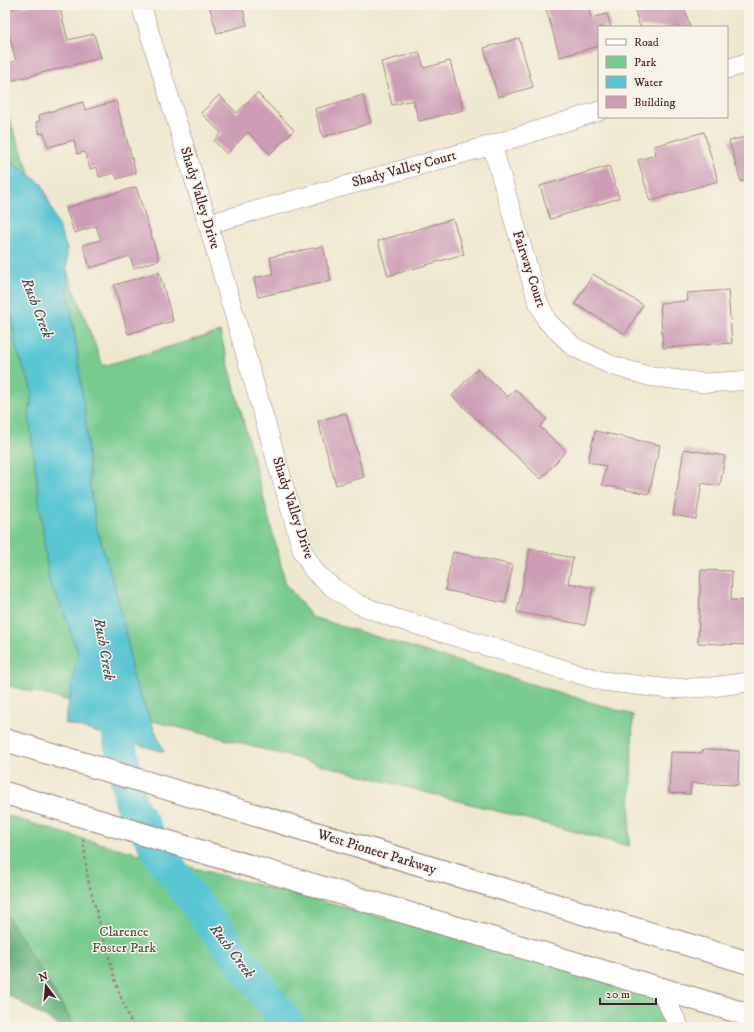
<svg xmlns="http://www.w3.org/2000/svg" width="754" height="1032" font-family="'IM FELL DW Pica',serif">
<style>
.green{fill:#77cb8e;stroke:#60755c}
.forest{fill:#61af79;stroke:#566752}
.water{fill:#5ac6d4;stroke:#527280}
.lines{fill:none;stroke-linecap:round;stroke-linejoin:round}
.river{stroke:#5ac6d4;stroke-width:33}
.building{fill:#cc9db5}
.minor-casing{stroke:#9c847e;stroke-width:20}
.primary-casing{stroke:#9c847e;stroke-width:24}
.path{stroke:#9c847e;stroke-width:2.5;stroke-dasharray:3 3;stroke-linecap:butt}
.minor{stroke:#fff;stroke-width:19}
.primary{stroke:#fff;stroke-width:22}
.labels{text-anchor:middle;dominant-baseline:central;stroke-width:3;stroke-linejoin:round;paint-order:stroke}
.street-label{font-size:14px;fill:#4a1f2b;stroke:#f7f3e8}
.park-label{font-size:14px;fill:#585349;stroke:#f7f3e8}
.water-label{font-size:15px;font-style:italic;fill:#4f515e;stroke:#f7f3e8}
</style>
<rect width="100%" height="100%" fill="#f7f3e8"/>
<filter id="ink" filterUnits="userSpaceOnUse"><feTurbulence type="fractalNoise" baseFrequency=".025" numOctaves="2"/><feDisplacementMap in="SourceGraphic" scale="8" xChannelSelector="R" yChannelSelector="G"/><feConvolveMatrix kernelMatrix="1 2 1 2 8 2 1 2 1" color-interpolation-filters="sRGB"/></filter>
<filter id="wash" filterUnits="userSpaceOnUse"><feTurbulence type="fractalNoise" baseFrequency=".012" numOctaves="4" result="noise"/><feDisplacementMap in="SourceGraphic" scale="16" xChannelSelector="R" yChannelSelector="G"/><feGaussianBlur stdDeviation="0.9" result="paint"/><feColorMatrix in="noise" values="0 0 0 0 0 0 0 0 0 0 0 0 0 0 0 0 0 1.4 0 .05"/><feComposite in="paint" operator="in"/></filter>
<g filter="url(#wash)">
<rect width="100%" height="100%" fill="#efe8d0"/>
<path class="green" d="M5,108L103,366L220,332L286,584L312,617L633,715L629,846L213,736L5,685Z
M5,815L83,839L563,965L651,993L668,1027H75L5,913Z"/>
<path class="forest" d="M5,913L75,1027H61L5,993Z"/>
<path class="water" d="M5,160L21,169L42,184L67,249V288L76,344L86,422L90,485L96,526L115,587L128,643L132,676L164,752L65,723L78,653L60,603L49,582L29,416L32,390L16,348L5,267Z"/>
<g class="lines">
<path class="river" d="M111,694L131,804L164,861L290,1027"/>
</g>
<g id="blocks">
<path class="building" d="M30,5H59L68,40L94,34L101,58L6,82L5,64L16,61L5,19V11Z
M209,5H242L247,25L217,33Z
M545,5H588L591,18L607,14L611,27H599V46L560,57Z
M642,5H684L690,27H640L635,10L643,7Z
M519,38L533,87L498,97L484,48Z
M419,52L424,68L450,61L463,110L419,121L413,100L392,105L381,62Z
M257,93L294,130L270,154L248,132L227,154L214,141L221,133L201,113L219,95L237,113Z
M363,95L371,123L323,137L315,109Z
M116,101L136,173L117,179L115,173L99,177L97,167L90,169L85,152L77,154L74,140L48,147L44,133L40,134L36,122L40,121L39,115L83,102L85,110Z
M704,132L718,181L650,201L638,160L656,155L654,146Z
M749,136V179L741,182L729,141Z
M609,166L619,198L550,219L540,186Z
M136,187L159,260L134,268L130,256L90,268L83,245L101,240L96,226L74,233L66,208Z
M453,219L464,254L388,276L378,241Z
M323,246L331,281L258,297L254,278L273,274L270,257Z
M159,272L173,321L128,334L114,285Z
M593,274L643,305L625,334L575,304Z
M728,290L732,343L663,348L660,303L688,301L687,293Z
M477,369L508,397L515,389L547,419L540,427L566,451L541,479L452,396Z
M346,413L364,477L336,485L318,421Z
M595,431L660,445L649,494L602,485L606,466L588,462Z
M684,449L725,456L720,486L702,483L696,519L673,515Z
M530,549L573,558L568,583L593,588L585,625L517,612Z
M453,552L513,565L505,603L445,590Z
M701,570L732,571L731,600L749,601V645L698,643Z
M703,750L739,751L738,785L691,783L690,794L669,793L671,752L702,753Z"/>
</g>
</g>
<g filter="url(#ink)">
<use href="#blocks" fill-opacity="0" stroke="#9c847e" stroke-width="1"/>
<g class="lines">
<defs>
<path id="minor" d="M141,5L208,224L303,552L315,572L332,587L358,604L394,618L602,681L670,689L712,687L749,682
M727,69L749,62
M492,145L537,299L547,321L574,347L611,365L648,376L704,383L739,381L749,380
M208,224L492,145L599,111
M660,988L679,1027"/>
<path id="primary" d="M5,740L749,963
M5,793L749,1015"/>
</defs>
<use href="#minor" class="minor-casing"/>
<use href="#primary" class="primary-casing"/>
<path class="path" d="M83,839L88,880L118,990L133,1027"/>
<use href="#minor" class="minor"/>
<use href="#primary" class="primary"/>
</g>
</g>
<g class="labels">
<g class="street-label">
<text transform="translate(404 169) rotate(-15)">Shady Valley Court</text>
<text transform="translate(200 198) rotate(73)">Shady Valley Drive</text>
<text transform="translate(529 269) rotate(72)">Fairway Court</text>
<text transform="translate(293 508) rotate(72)">Shady Valley Drive</text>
<text transform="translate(377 852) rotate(17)">West Pioneer Parkway</text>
</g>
<g class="park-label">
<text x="124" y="932">Clarence<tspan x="124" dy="16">Foster Park</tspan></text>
</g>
<g class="water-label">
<text transform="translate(37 308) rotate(69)">Rush Creek</text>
<text transform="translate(104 649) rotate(80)">Rush Creek</text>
<text transform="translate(232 951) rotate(53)">Rush Creek</text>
</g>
</g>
<rect width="754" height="1032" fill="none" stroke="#f7f3e8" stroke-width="20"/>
<rect x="598" y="26" width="130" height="92" fill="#f7f3e8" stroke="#b29e9c"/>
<rect x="606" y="39" width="20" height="6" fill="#ffffff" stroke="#b29e9c"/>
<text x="634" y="46" font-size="12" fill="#4a1f2b">Road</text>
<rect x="606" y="56" width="20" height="12" fill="#77cb8e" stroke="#b29e9c"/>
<text x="634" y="66" font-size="12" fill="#4a1f2b">Park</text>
<rect x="606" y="76" width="20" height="12" fill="#5ac6d4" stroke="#b29e9c"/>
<text x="634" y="86" font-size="12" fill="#4a1f2b">Water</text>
<rect x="606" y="96" width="20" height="12" fill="#cc9db5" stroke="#b29e9c"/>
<text x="634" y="106" font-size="12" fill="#4a1f2b">Building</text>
<g transform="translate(46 986) rotate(344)" stroke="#f7f3e8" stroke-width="3" paint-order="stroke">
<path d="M0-3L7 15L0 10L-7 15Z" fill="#4a1f2b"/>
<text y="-6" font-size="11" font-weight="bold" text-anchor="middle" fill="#4a1f2b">N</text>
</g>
<path d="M600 998v6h56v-6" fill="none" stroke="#4a1f2b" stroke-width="2"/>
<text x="606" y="998" font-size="12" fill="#4a1f2b" stroke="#f7f3e8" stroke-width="3" paint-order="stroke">20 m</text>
</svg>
